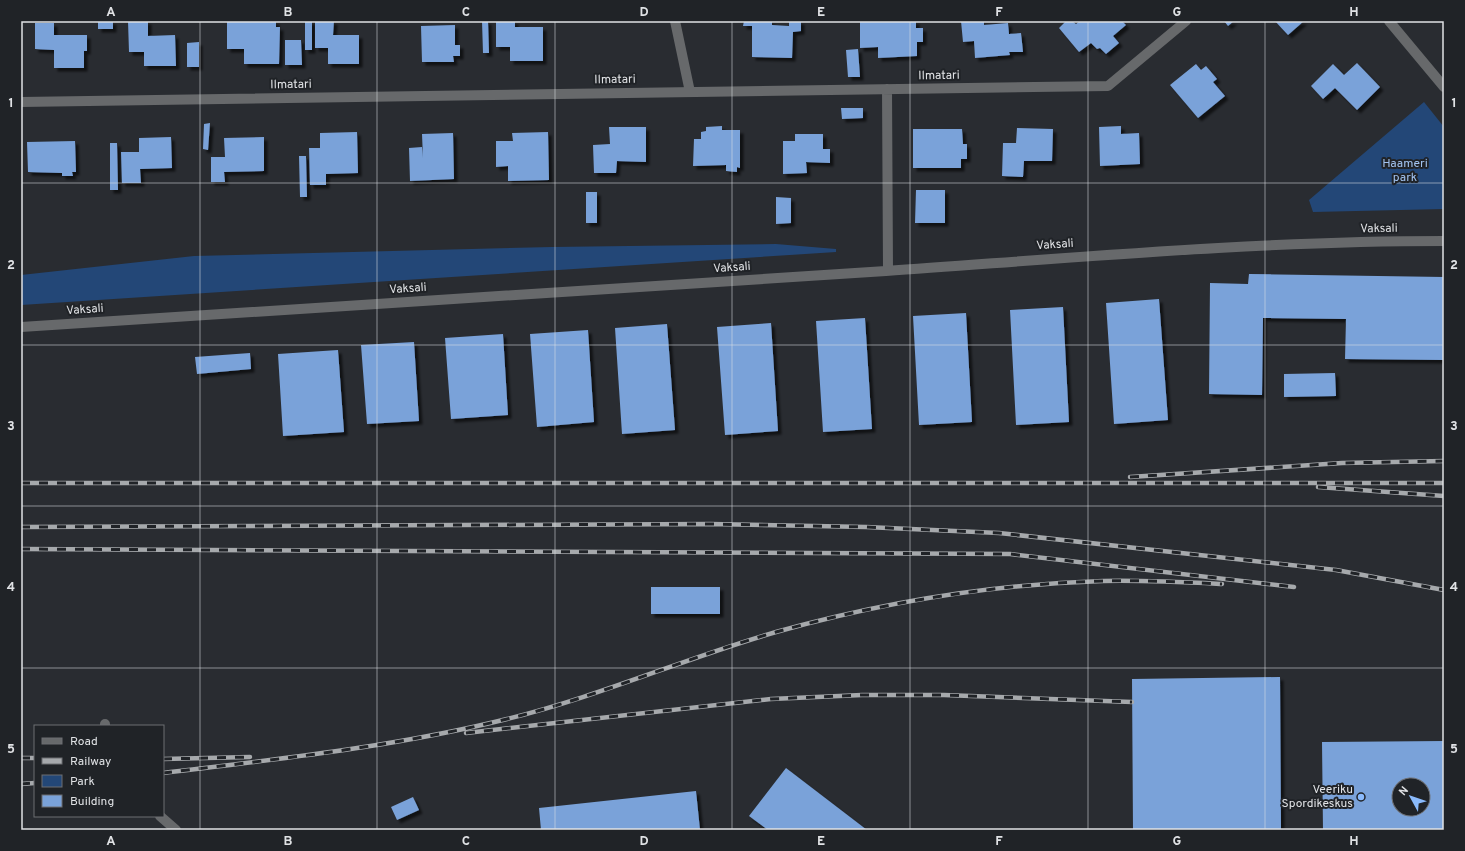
<svg xmlns="http://www.w3.org/2000/svg" width="1465" height="851" font-family="Overpass,sans-serif">
<style>
.green{fill:#234777}
.building{fill:#7aa2d9;fill-rule:evenodd;filter:url(#shadow)}
.lines{fill:none;stroke-linecap:round;stroke-linejoin:round}
.minor{stroke:#67696b;stroke-width:10}
.rail-casing{stroke:#a6a9ac;stroke-width:4.5}
.rail{stroke:#202327;stroke-width:3;stroke-dasharray:9;stroke-linecap:butt}
.grid{fill:none;stroke:#e0e2e5;stroke-width:1;stroke-opacity:0.55}
.poi-dot{fill:#8abafc;stroke:#202327;stroke-width:1.5}
.labels{text-anchor:middle;dominant-baseline:central;stroke-width:4;stroke-linejoin:round;paint-order:stroke}
.street-label{font-size:12px;fill:#e0e2e5;stroke:#202327}
.park-label{font-size:12px;fill:#a3c4f1;stroke:#202327}
.poi-label{font-size:12px;fill:#e0e2e5;stroke:#202327;text-anchor:end}
.neatline{fill:none;stroke:#e0e2e5;stroke-width:1.5}
.grid-label{font-size:13px;text-anchor:middle;font-weight:bold;fill:#e0e2e5}
</style>
<defs>
<filter id="shadow"><feDropShadow dx="3.5" dy="3.5" stdDeviation="1" flood-color="#0009"/></filter>
</defs>
<rect width="100%" height="100%" fill="#292c31"/>
<path class="green" d="M1424,102L1444,127V209L1313,212L1309,200Z
M776,244L836,249V252L21,305V275L194,256L552,247Z"/>
<path class="building" d="M98,21H113V29H98Z
M128,21H148V36L175,35L176,66H144V52H129Z
M227,21H276V27H280L279,64H244V49H227Z
M305,21H312V50H305Z
M315,21H334L333,35H359V64H328V48H315Z
M482,21H488L489,53H483Z
M496,21H515V27H543V61H510V47H496Z
M744,21H772V25L789,26V21H801V31L793,32L792,58L752,57V26H743Z
M860,21H916V28H923V42H917V56L878,58V47L860,48Z
M961,21H984V25L1008,23L1009,34L1021,33L1023,52H1009L1010,55L975,58L974,41L963,42Z
M1066,21H1072L1076,24L1080,21H1122L1126,25L1113,36L1119,43L1106,54L1100,48L1097,49L1091,43L1079,52L1059,28Z
M1224,21H1234L1228,26Z
M1275,21H1304L1288,35Z
M35,23H54V35H87V51H84V68H54V50L35,49Z
M455,25V45H460V56H453L454,62H422L421,26Z
M285,40H301L302,65H285Z
M199,42V67H187V43Z
M858,49L860,77H848L846,50Z
M1357,63L1380,87L1357,110L1335,88L1323,99L1311,86L1333,64L1344,75Z
M1196,64L1201,70L1206,66L1217,79L1213,82L1225,96L1198,118L1170,85Z
M841,108H863V118L842,119Z
M210,123L208,150L203,149L204,124Z
M722,126V130H740V168L737,167V172L726,171V165L693,166L694,139H701V132L706,131V127Z
M1121,126V134L1139,133L1140,164L1100,166L1099,127Z
M609,127H646V162L617,161L616,173H594L593,145L610,144Z
M1017,128L1053,129L1052,161H1024L1023,177L1002,176L1003,143H1016Z
M913,129H962L963,144H967V159H961V168H913Z
M357,132L358,173L326,174V185H310L309,148H320V133Z
M548,132L549,180L508,181V166L496,167V141H513L512,133Z
M453,133L454,179L410,181L409,148L422,147L423,158L422,134Z
M795,134H823V149H830V163L806,162L807,173L783,174V141H795Z
M171,137L172,168L140,169L141,183H122L121,152H139V138Z
M264,137V171L224,172L225,182H211V157H225L224,138Z
M75,141L76,172H72L73,176H62V173L28,172L27,142Z
M110,143H117L118,190H110Z
M299,156H306L307,197H300Z
M916,190H945V223H915Z
M586,192H597V223H586Z
M776,197L791,198V223L776,224Z
M1249,274L1444,277V360L1345,359L1346,319L1263,318L1262,395L1209,394L1210,283L1248,284Z
M1159,299L1168,420L1114,424L1106,303Z
M1063,307L1069,422L1016,425L1010,310Z
M966,313L972,422L919,425L913,316Z
M865,318L872,429L823,432L816,321Z
M771,323L778,431L725,435L717,327Z
M667,324L675,430L622,434L615,328Z
M588,330L594,422L537,427L530,334Z
M503,334L508,415L451,419L445,338Z
M414,342L419,421L367,424L361,345Z
M338,350L344,432L283,436L278,354Z
M250,353L251,369L197,374L195,357Z
M1335,373L1336,396L1284,397V374Z
M651,587H720V614H651Z
M1280,677L1281,830H1133L1132,679Z
M1444,741V830H1323L1322,742ZM1399,785H1423V809H1399Z
M786,768L867,830H768L749,816Z
M696,791L700,830H541L539,808Z
M413,797L419,810L397,820L391,807Z"/>
<g class="lines">
<path class="minor" d="M675,21L690,92
M1389,21L1444,87
M887,89L888,270
M21,102L1108,86L1186,21
M21,327C309,308 598,290 886,271C1072,258 1258,241 1444,241
M105,724V726
M160,816L176,830"/>
<defs>
<path id="rail" d="M1130,477L1342,463L1444,461
M21,483H1444
M1318,487L1444,496
M21,527L710,524L866,527L999,533L1336,570L1444,590
M21,549L1010,554L1294,587
M466,733L771,699L862,695H944L1132,702
M21,758H35
M163,759L250,757
M163,773C278,759 394,747 507,719C598,697 685,658 776,632C880,603 994,584 1103,581C1143,580 1182,582 1222,584
M21,784L35,783"/>
</defs>
<use href="#rail" class="rail-casing"/>
<use href="#rail" class="rail"/>
</g>
<path class="grid" d="M200,21V830M377,21V830M555,21V830M732,21V830M910,21V830M1088,21V830M1265,21V830M21,183H1444M21,345H1444M21,506H1444M21,668H1444"/>
<circle class="poi-dot" cx="1361" cy="797" r="4"/>
<g class="labels">
<g class="street-label">
<text transform="translate(939 76) rotate(-1)">Ilmatari</text>
<text transform="translate(615 80) rotate(-1)">Ilmatari</text>
<text transform="translate(291 85) rotate(-1)">Ilmatari</text>
<text transform="translate(1379 229) rotate(-1)">Vaksali</text>
<text transform="translate(1055 245) rotate(-4)">Vaksali</text>
<text transform="translate(732 268) rotate(-4)">Vaksali</text>
<text transform="translate(408 289) rotate(-4)">Vaksali</text>
<text transform="translate(85 310) rotate(-4)">Vaksali</text>
</g>
<g class="park-label">
<text x="1405" y="164">Haameri<tspan x="1405" dy="14">park</tspan></text>
</g>
<g class="poi-label">
<text x="1353" y="790">Veeriku<tspan x="1353" dy="14">Spordikeskus</tspan></text>
</g>
</g>
<rect width="1465" height="851" fill="none" stroke="#202327" stroke-width="44"/>
<rect x="34" y="725" width="130" height="92" fill="#202327" stroke="#6d6f73"/>
<rect x="42" y="738" width="20" height="6" fill="#67696b" stroke="#6d6f73"/>
<text x="70" y="745" font-size="12" fill="#e0e2e5">Road</text>
<rect x="42" y="758" width="20" height="6" fill="#a6a9ac" stroke="#6d6f73"/>
<text x="70" y="765" font-size="12" fill="#e0e2e5">Railway</text>
<rect x="42" y="775" width="20" height="12" fill="#234777" stroke="#6d6f73"/>
<text x="70" y="785" font-size="12" fill="#e0e2e5">Park</text>
<rect x="42" y="795" width="20" height="12" fill="#7aa2d9" stroke="#6d6f73"/>
<text x="70" y="805" font-size="12" fill="#e0e2e5">Building</text>
<g transform="translate(1411 797) rotate(310)"><circle r="19" fill="#202327" stroke="#6d6f73"/>
<path d="M0-3L7 15L0 10L-7 15Z" fill="#8abafc"/>
<text y="-6" font-size="11" font-weight="bold" text-anchor="middle" fill="#e0e2e5">N</text>
</g>
<rect x="22" y="22" width="1421" height="807" class="neatline"/>
<g class="grid-label">
<text x="111" y="16">A</text>
<text x="288" y="16">B</text>
<text x="466" y="16">C</text>
<text x="644" y="16">D</text>
<text x="821" y="16">E</text>
<text x="999" y="16">F</text>
<text x="1177" y="16">G</text>
<text x="1354" y="16">H</text>
<text x="11" y="107">1</text>
<text x="1454" y="107">1</text>
<text x="11" y="269">2</text>
<text x="1454" y="269">2</text>
<text x="11" y="430">3</text>
<text x="1454" y="430">3</text>
<text x="11" y="591">4</text>
<text x="1454" y="591">4</text>
<text x="11" y="753">5</text>
<text x="1454" y="753">5</text>
<text x="111" y="845">A</text>
<text x="288" y="845">B</text>
<text x="466" y="845">C</text>
<text x="644" y="845">D</text>
<text x="821" y="845">E</text>
<text x="999" y="845">F</text>
<text x="1177" y="845">G</text>
<text x="1354" y="845">H</text>
</g>
</svg>
